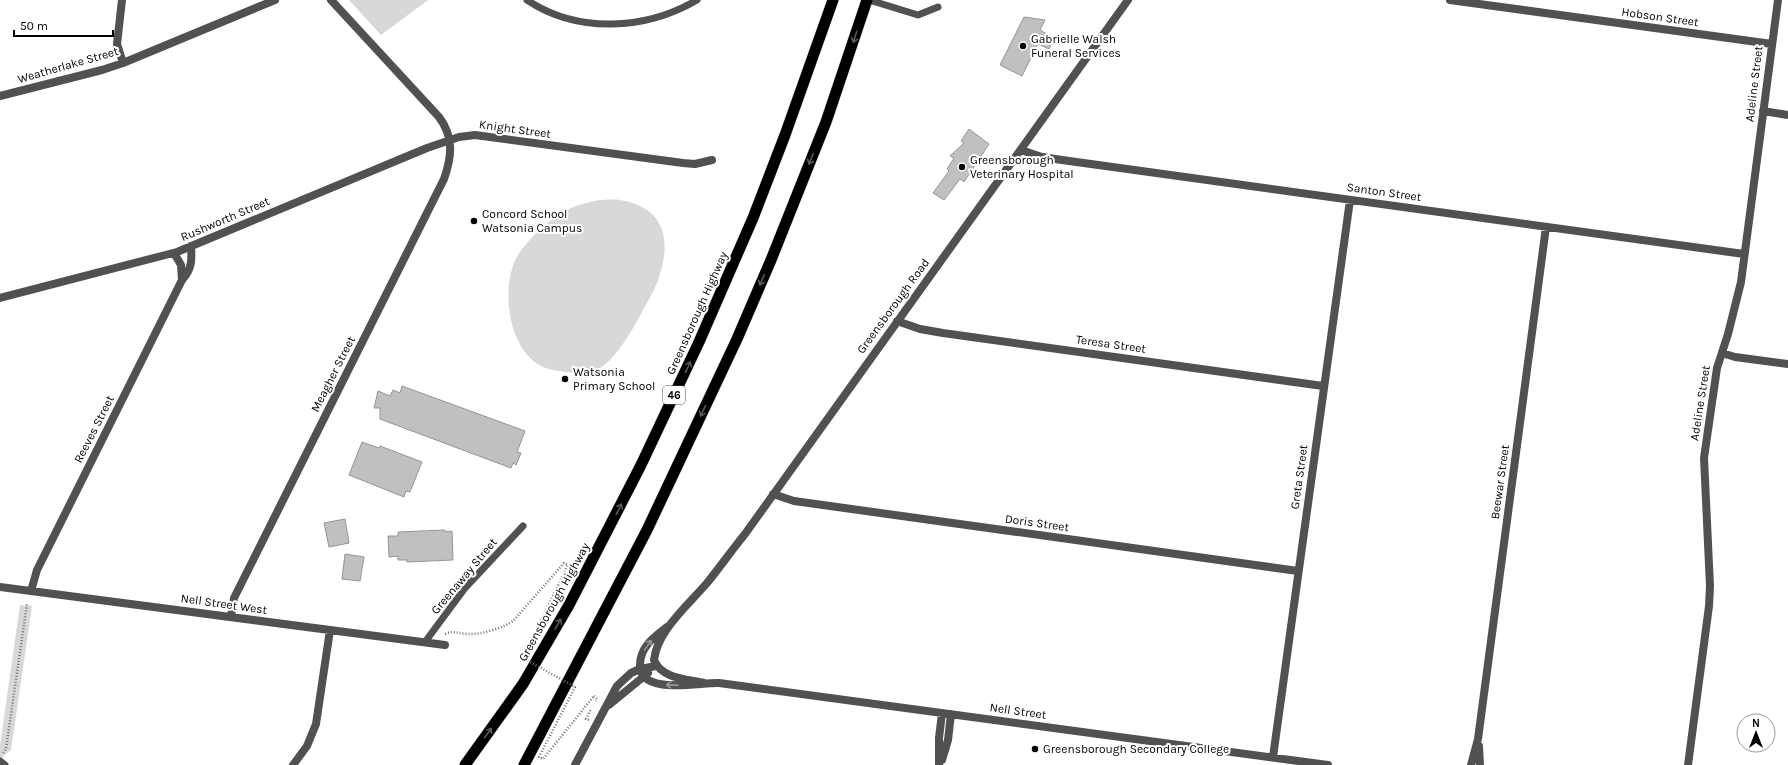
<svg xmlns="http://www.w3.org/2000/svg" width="1788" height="765" font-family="Karla,sans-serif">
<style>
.green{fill:#d8d8d8}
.building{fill:#c0c0c0;stroke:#959595}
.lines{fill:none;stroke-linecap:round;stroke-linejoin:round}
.trunk-casing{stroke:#dbdbdb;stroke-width:12}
.path{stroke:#737373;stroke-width:2.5;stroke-dasharray:1 2;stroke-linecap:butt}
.service{stroke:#515151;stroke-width:7}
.minor{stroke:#515151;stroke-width:8}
.trunk{stroke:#000;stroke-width:11}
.path-bridge{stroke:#737373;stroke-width:2.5;stroke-dasharray:1 2;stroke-linecap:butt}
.oneway{stroke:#595959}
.oneway2{stroke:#979797}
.poi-dot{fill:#000;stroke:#fff;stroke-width:1.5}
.labels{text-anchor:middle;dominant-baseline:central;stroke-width:4;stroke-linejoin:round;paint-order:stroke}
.shield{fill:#fff;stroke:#4c4c4c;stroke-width:1}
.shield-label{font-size:11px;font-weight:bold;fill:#000}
.street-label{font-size:12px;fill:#000;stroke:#fff}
.poi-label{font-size:12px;fill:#000;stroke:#fff;text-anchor:start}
</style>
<rect width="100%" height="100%" fill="#fff"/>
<path class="green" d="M349,0H428L381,35Z
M599,200C605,200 613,199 620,200C664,207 672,239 659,277C656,288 649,299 643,310C635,326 616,359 600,368C586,375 568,373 553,370C509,363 498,287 518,255C528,239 550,219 567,210C577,205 588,202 599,200Z
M20,605L32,606L11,750L0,759V746Z"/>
<path class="building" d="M1024,17L1045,20L1040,30L1054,38L1049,49L1038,44L1022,76L1000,65Z
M969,129L989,144L964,182L960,179L944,200L933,193L949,171L947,169L954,158L950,156L964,143L961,141Z
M402,386L525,431L517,452L521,453L516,465L513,463L511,468L380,419V408H374L378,391L390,396L393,390L400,393Z
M362,442L379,448L380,446L422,462L410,492L406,491L404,497L349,475Z
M345,519L349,543L329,547L324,523Z
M445,530V532L452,531L453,560L407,562V560H398V556L389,557L388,536H398V532Z
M345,554L364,557L360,581L342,579Z"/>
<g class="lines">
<defs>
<path id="trunk" d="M465,765L523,684L569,605L641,465L699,342L753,218L785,135L833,0
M524,765L647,530L737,339L771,260L826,122L867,0"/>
</defs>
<use href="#trunk" class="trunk-casing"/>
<path class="path" d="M445,634C454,630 460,634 469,634C481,635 506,627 514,620
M594,696L597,699L596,701
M589,720L586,719L591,709
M3,753L6,749L27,604"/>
<path class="service" d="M527,0C578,34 646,30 697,0
M869,0L918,15L938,7
M425,642L465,588L523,526
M0,761L5,765"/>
<path class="minor" d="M122,0L117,44L123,63
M1450,0L1772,44
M0,96L102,70L123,63L275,0
M1763,111L1788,115
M1021,150L1042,157L1062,160L1744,254
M174,253L181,265L182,280
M0,298L177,252L427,148L459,137L475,135L683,163L695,164L712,160
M897,321L920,329L943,333L1323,386
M1722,353L1735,357L1788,364
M773,494L794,501L1298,571
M0,587L445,645
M31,591L37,570L182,280C192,269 192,260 191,246
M231,617L234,598L444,179C452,156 454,137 439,117L331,0
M667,627C654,637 640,647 640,665C640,696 700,682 719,683L1328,765
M704,683C686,679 662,679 654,660C657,631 689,604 707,583C720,567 732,550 745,534L1128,0
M609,705L648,673
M1479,746L1480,765
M1273,757L1350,200
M942,760L948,740L951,714
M293,765L307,746L316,724L330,630
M575,765L617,686L631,673L640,669L656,666
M939,765V738L942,713
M1471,765L1478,739L1546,227
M1688,765L1709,606L1710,586L1704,458L1717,368L1728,334L1741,282L1778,0"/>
<use href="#trunk" class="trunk"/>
<path class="path-bridge" d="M514,620L564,563L568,565L523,658L575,687L539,757L543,759L594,696"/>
</g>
<defs><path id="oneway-shaft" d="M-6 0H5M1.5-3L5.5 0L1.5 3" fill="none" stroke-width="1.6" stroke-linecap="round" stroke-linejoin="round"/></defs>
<g class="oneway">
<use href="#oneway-shaft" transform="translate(855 37) rotate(108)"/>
<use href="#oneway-shaft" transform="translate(811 159) rotate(112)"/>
<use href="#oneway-shaft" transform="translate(762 280) rotate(113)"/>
<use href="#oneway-shaft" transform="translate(688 367) rotate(-65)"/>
<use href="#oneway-shaft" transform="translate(703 411) rotate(115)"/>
<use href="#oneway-shaft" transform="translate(619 509) rotate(-63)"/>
<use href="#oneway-shaft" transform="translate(558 624) rotate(-60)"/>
<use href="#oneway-shaft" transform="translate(488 733) rotate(-54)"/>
</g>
<g class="oneway2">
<use href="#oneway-shaft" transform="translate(648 645) rotate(-55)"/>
<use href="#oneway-shaft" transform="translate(672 685) rotate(-179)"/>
</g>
<g class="poi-dot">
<circle cx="1023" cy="46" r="4"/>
<circle cx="962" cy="167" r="4"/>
<circle cx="474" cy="221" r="4"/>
<circle cx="565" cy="379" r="4"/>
<circle cx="1035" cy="749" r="4"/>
</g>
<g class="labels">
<rect class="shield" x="663" y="386" width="22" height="18" rx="3"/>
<g class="shield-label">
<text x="674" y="395">46</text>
</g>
<g class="street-label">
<text transform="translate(1660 17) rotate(8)">Hobson Street</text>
<text transform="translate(68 65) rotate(-16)">Weatherlake Street</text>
<text transform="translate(1754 84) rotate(-83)">Adeline Street</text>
<text transform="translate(515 129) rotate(8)">Knight Street</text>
<text transform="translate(1384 192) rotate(8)">Santon Street</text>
<text transform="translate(225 219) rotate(-23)">Rushworth Street</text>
<text transform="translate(893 306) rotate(-54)">Greensborough Road</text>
<text transform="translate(697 313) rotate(-66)">Greensborough Highway</text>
<text transform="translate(1111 344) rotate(8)">Teresa Street</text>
<text transform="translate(333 374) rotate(-63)">Meagher Street</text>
<text transform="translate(1700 403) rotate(-81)">Adeline Street</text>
<text transform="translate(94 429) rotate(-63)">Reeves Street</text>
<text transform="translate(1299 477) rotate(-82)">Greta Street</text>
<text transform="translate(1500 482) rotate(-82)">Beewar Street</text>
<text transform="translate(1037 523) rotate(8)">Doris Street</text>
<text transform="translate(464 576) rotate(-50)">Greenaway Street</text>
<text transform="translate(554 602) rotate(-61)">Greensborough Highway</text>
<text transform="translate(224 604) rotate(8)">Nell Street West</text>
<text transform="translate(1018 711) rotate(8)">Nell Street</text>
</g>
<g class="poi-label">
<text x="1031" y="39">Gabrielle Walsh<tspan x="1031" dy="14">Funeral Services</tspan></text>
<text x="970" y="160">Greensborough<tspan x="970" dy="14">Veterinary Hospital</tspan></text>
<text x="482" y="214">Concord School<tspan x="482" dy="14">Watsonia Campus</tspan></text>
<text x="573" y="372">Watsonia<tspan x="573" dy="14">Primary School</tspan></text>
<text x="1043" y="749">Greensborough Secondary College</text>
</g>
</g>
<g transform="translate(1756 733)"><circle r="19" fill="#ffffff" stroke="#999999"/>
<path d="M0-3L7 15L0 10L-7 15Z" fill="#000000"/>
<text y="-6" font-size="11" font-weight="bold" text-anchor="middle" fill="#000000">N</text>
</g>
<path d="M14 30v6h99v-6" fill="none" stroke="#000000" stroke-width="2"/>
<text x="20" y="30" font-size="12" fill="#000000" stroke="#ffffff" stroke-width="3" paint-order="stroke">50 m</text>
</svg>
